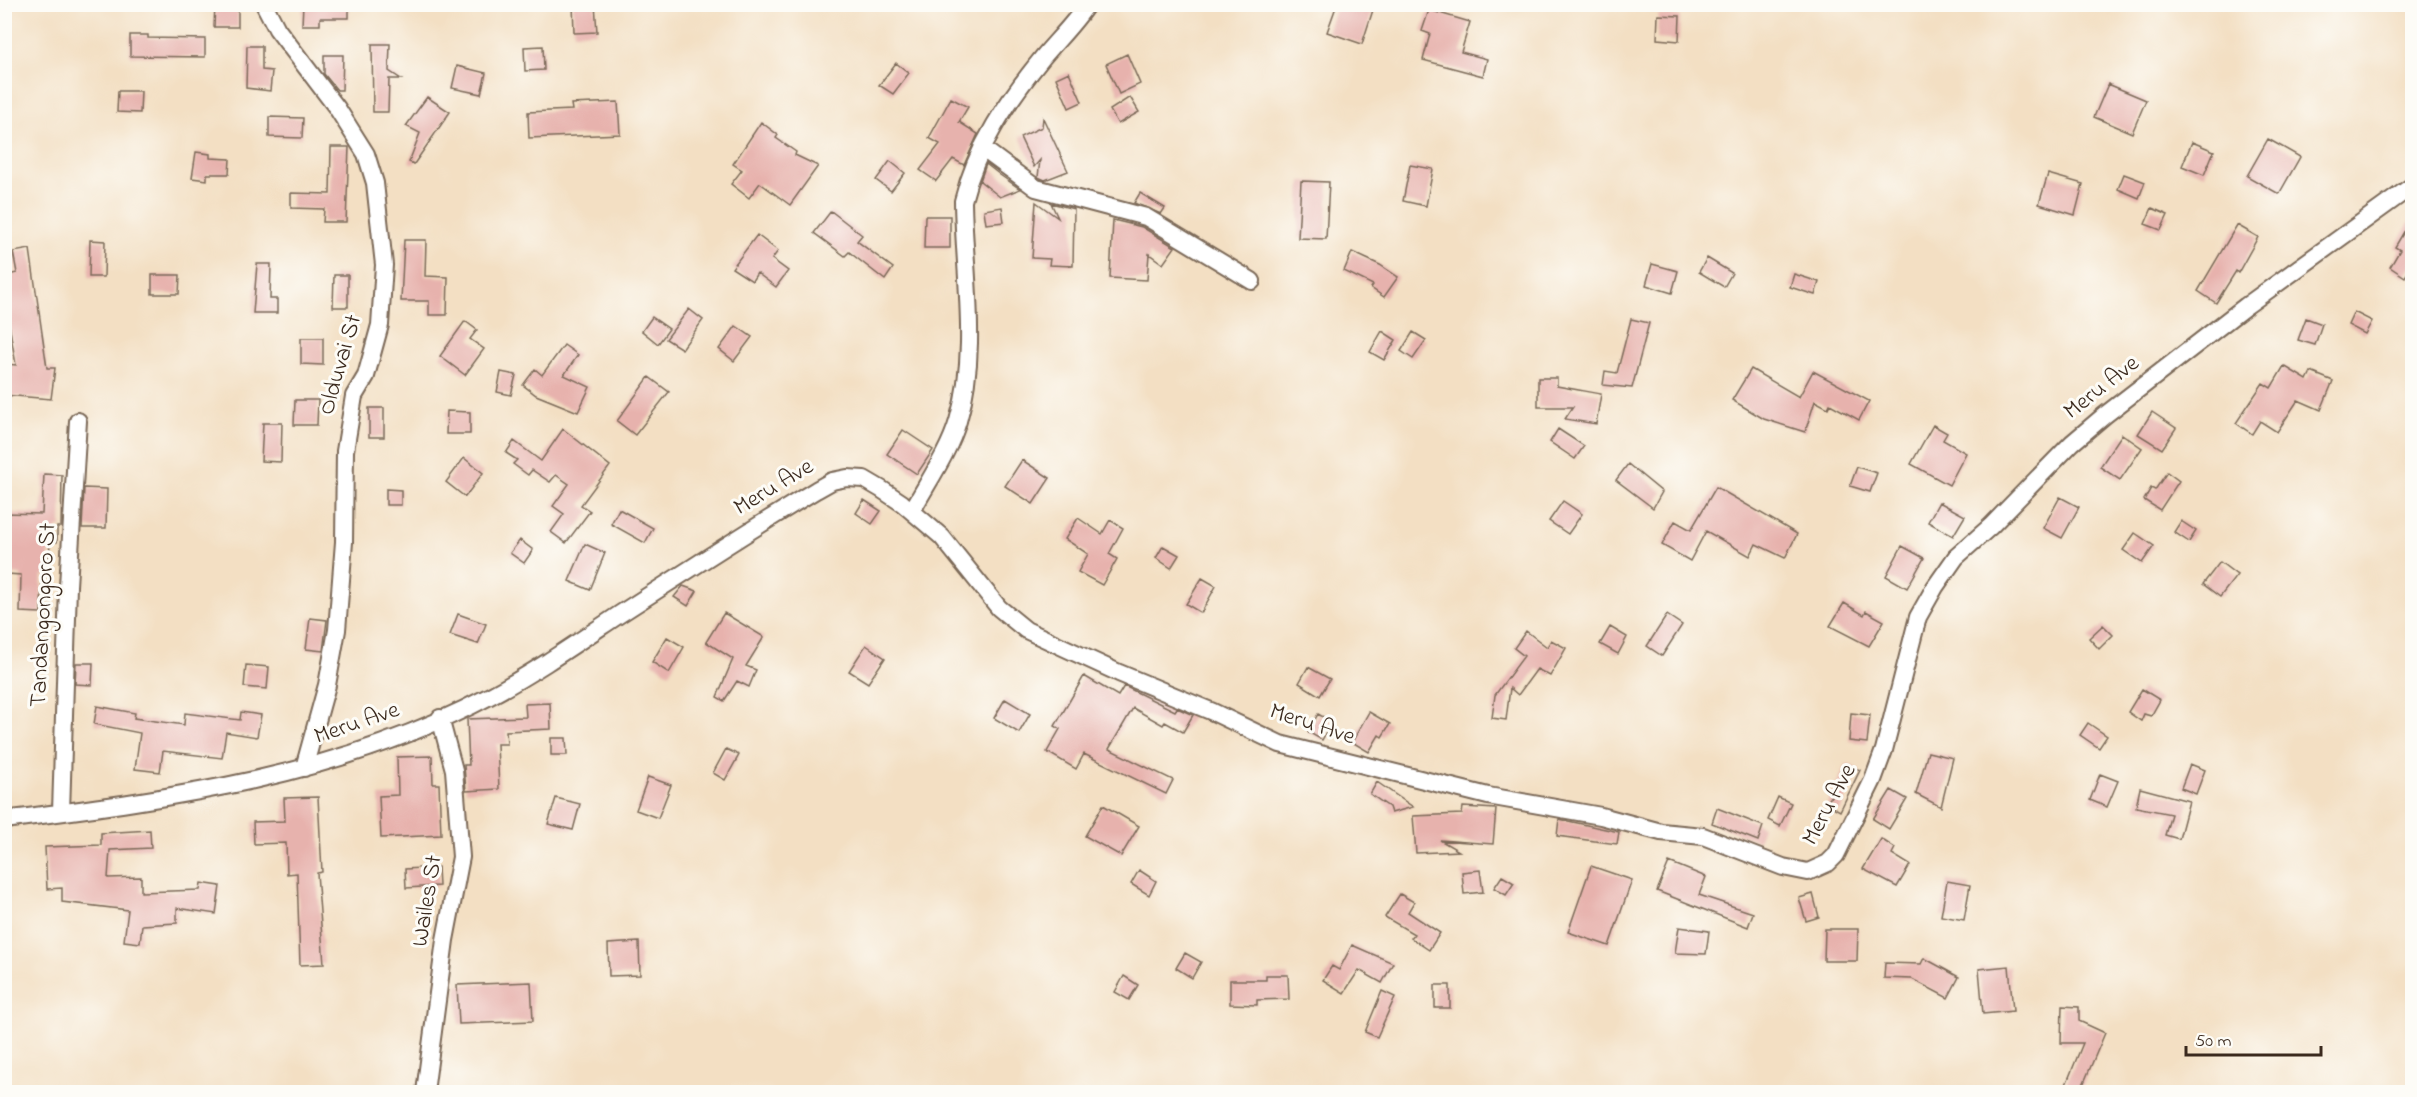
<svg xmlns="http://www.w3.org/2000/svg" width="2417" height="1097" font-family="'Indie Flower',sans-serif">
<style>
.building{fill:#e7b2ad}
.lines{fill:none;stroke-linecap:round;stroke-linejoin:round}
.minor-casing{stroke:#7b6958;stroke-width:20}
.minor{stroke:#fff;stroke-width:16}
.labels{text-anchor:middle;dominant-baseline:central;stroke-width:6;stroke-linejoin:round;paint-order:stroke}
.street-label{font-size:24px;fill:#3b2a1e;stroke:#fdfcf7}
</style>
<rect width="100%" height="100%" fill="#fdfcf7"/>
<filter id="ink" filterUnits="userSpaceOnUse"><feTurbulence type="fractalNoise" baseFrequency=".0167" numOctaves="2"/><feDisplacementMap in="SourceGraphic" scale="12" xChannelSelector="R" yChannelSelector="G"/><feConvolveMatrix kernelMatrix="1 2 1 2 8 2 1 2 1" color-interpolation-filters="sRGB"/></filter>
<filter id="wash" filterUnits="userSpaceOnUse"><feTurbulence type="fractalNoise" baseFrequency=".008" numOctaves="4" result="noise"/><feDisplacementMap in="SourceGraphic" scale="24" xChannelSelector="R" yChannelSelector="G"/><feGaussianBlur stdDeviation="1.35" result="paint"/><feColorMatrix in="noise" values="0 0 0 0 0 0 0 0 0 0 0 0 0 0 0 0 0 1.4 0 .05"/><feComposite in="paint" operator="in"/></filter>
<g filter="url(#wash)">
<rect width="100%" height="100%" fill="#f3dfc3"/>
<g id="blocks">
<path class="building" d="M215,4H238V27H214Z
M303,4H349V18H320V25H302Z
M573,4H595L597,32L574,33Z
M1337,4H1357L1373,10L1362,44L1327,32Z
M1429,10L1470,22L1461,52L1487,59L1483,76L1423,60L1430,34L1422,31Z
M1658,15L1680,16L1679,41L1657,39Z
M130,35H148V38L205,39V57L130,56Z
M372,44H390L389,71L401,79H389L388,112H373Z
M247,46H262V70L272,71L270,91L246,88Z
M543,46L544,70L525,71L524,47Z
M1127,54L1140,84L1119,94L1106,64Z
M324,55H343L342,90H337L324,74Z
M896,63L909,73L893,94L879,85Z
M457,66L486,73L481,94L452,88Z
M1069,72L1082,102L1069,108L1056,78Z
M2108,84L2146,100L2132,133L2094,117Z
M118,91H141L140,113L117,112Z
M427,97L450,112L414,164L409,162L420,133L406,126Z
M1130,97L1139,112L1118,124L1110,110Z
M951,98L968,107L959,122L978,134L964,165L953,159L936,181L920,170L940,144L929,138Z
M618,102L620,134L529,138L528,112L572,110L571,104Z
M269,117L303,118L302,138L269,137Z
M1043,118L1068,171L1045,180L1038,177L1040,160L1034,167L1020,137L1042,127Z
M761,122L778,135L776,138L796,152L795,155L818,166L790,205L760,183L749,198L731,184L742,170L733,164Z
M2268,139L2300,157L2279,194L2247,176Z
M2192,142L2214,151L2204,175L2182,166Z
M331,147H349L346,222H323L324,209L291,208V193L330,194Z
M196,152L210,154V158L230,159L229,174H207V180L192,178Z
M890,161L905,173L891,191L876,180Z
M986,164L1000,175L1020,189L1000,197L980,181Z
M1410,165L1433,169L1426,206L1403,201Z
M2048,174L2083,184L2075,215L2039,204Z
M2124,174L2145,182L2139,198L2118,189Z
M1301,181L1329,182L1326,239L1298,238Z
M1140,193L1165,208L1161,214L1134,203Z
M1036,202L1058,218L1051,203L1074,209L1073,266L1049,265L1050,259L1032,258Z
M1002,207L1004,222L986,224L984,210Z
M2152,208L2168,215L2161,230L2145,224Z
M831,211L862,235L857,241L893,268L885,280L849,252L845,256L814,233Z
M925,216H950V248H924Z
M2412,218V266L2405,277L2390,267L2400,250L2395,247Z
M1113,220L1142,227L1175,247L1163,264L1149,254L1147,280L1110,278Z
M2237,225L2258,237L2238,273L2236,271L2216,303L2198,291Z
M757,235L778,251L772,259L788,271L776,287L757,273L752,281L732,268Z
M90,240L105,241L104,277H89Z
M404,240H426L425,276L448,277L447,315H429V301H401Z
M30,249L47,368H55L51,399L4,395L6,364L16,365L4,295V276L17,273L13,252Z
M1352,252L1380,265L1398,277L1384,297L1371,288L1373,285L1344,271Z
M1707,258L1732,273L1724,287L1699,272Z
M257,264H271L270,299H277V313H253Z
M1652,264L1678,271L1672,293L1646,285Z
M1794,274L1819,282L1815,295L1790,287Z
M152,275H180L179,294H152Z
M334,275H348V307H333Z
M689,309L703,320L682,349L666,339Z
M2354,312L2372,321L2365,334L2348,325Z
M652,317L669,329L658,344L642,331Z
M2306,318L2322,324L2315,345L2298,340Z
M1631,319L1649,323L1632,388L1603,385L1605,371L1617,373Z
M465,321L477,330L470,339L484,349L465,375L440,356Z
M736,326L752,337L734,361L719,349Z
M1382,331L1396,340L1384,360L1370,352Z
M1413,332L1426,340L1413,359L1401,351Z
M301,338H323V365L301,364Z
M564,345L578,355L564,375L590,387L578,412L536,395L523,385L535,369L542,375Z
M2284,366L2307,380L2311,372L2333,381L2321,410L2298,400L2277,432L2260,421L2252,434L2236,423L2263,383L2271,388Z
M1751,369L1799,397L1813,371L1869,401L1859,420L1830,404L1828,408L1815,401L1805,432L1764,419L1732,400Z
M501,372L516,375L511,395L497,392Z
M649,377L669,392L635,435L617,421Z
M1538,378H1557V386L1601,394L1596,424L1565,419L1573,407H1538Z
M295,400H318L317,425H294Z
M369,408H384V437H369Z
M447,411L470,412V434H446Z
M2152,412L2176,428L2162,449L2138,434Z
M263,423H282L281,462L261,461Z
M1933,425L1947,433L1943,440L1966,453L1949,485L1911,464Z
M563,429L610,466L581,505L590,511L566,543L551,532L564,514L553,506L569,484L556,475L550,482L532,470L528,475L513,464L517,460L506,453L514,441L541,461Z
M1558,429L1584,446L1575,459L1550,442Z
M903,430L933,450L917,474L887,454Z
M2122,434L2142,448L2120,480L2100,467Z
M464,458L483,473L465,497L446,482Z
M1022,460L1050,478L1033,504L1005,486Z
M1628,464L1662,492L1653,508L1616,480Z
M1857,467L1877,473L1870,492L1850,486Z
M2167,472L2179,481L2160,510L2144,500L2151,488L2155,490Z
M44,474L62,475L61,527H57V542H50L48,576L42,575L41,613L20,612L21,575L8,574L9,541H4L5,513L42,514Z
M1716,487L1797,534L1785,558L1756,544L1750,556L1706,531L1690,561L1662,545L1675,521L1691,530Z
M84,488L107,489L106,528H82Z
M386,489L401,490V505H386Z
M2060,497L2079,507L2062,538L2043,528Z
M864,500L881,511L872,524L856,513Z
M1563,501L1582,514L1568,534L1549,521Z
M1939,502L1965,516L1953,536L1928,522Z
M619,509L653,528L645,543L611,524Z
M1078,518L1102,534L1110,520L1123,528L1109,554L1117,559L1102,585L1078,572L1088,554L1065,539Z
M2181,521L2196,531L2189,542L2174,532Z
M2135,533L2154,546L2142,563L2123,550Z
M520,540L533,550L524,563L510,553Z
M585,544L605,553L590,590L569,581Z
M1163,546L1179,555L1171,568L1156,558Z
M1902,546L1924,558L1907,588L1886,576Z
M2220,562L2237,575L2220,597L2203,584Z
M1202,578L1216,586L1201,613L1186,604Z
M683,586L697,591L688,606L674,597Z
M1844,603L1864,615L1866,611L1884,621L1869,646L1830,626Z
M724,613L764,637L746,666L756,670L749,687L737,681L724,701L717,697L733,659L706,642Z
M458,614L486,624L478,644L450,635Z
M1667,615L1682,625L1662,656L1647,646Z
M310,618L327,620L323,651L306,649Z
M2103,625L2113,635L2099,649L2089,638Z
M1610,627L1627,637L1618,654L1600,644Z
M1526,631L1547,647L1551,640L1566,648L1550,676L1537,669L1518,695L1510,688L1506,720L1492,718L1495,695L1524,656L1514,648Z
M667,637L684,647L669,673L652,662Z
M866,645L885,658L868,683L849,671Z
M76,663H93L92,685L75,684Z
M246,665L269,667L267,689L244,687Z
M1308,667L1330,679L1320,696L1299,683Z
M1084,676L1118,696L1124,686L1175,711L1177,708L1193,715L1183,732L1165,722L1163,725L1133,708L1109,749L1173,780L1166,794L1084,754L1076,769L1047,752L1060,729L1055,726Z
M2142,689L2160,700L2151,716L2144,714L2141,721L2128,712Z
M1005,699L1030,714L1019,733L994,718Z
M550,703L551,729L506,731L507,744H497L499,789L466,791L464,765H469L467,719L526,717L525,704Z
M97,706L135,713L134,718L184,725L185,713L240,720L241,712L261,715L257,737L226,732L222,758L163,751L160,772L135,769L140,733L94,724Z
M1369,712L1390,724L1382,737L1379,735L1369,752L1352,742Z
M1851,713L1870,715L1867,743L1849,741Z
M1318,714L1332,722L1322,740L1308,732Z
M2088,723L2107,736L2099,748L2080,735Z
M551,738H566L567,755H551Z
M726,749L739,755L725,780L713,773Z
M1928,752L1953,758L1941,807L1916,794Z
M432,756L433,784H439L441,835L381,838L379,796L398,795L397,757Z
M1847,764L1860,770L1840,811L1827,804Z
M2190,764L2205,770L2196,794L2181,788Z
M2100,774L2118,781L2107,807L2090,800Z
M648,777L671,785L658,818L636,810Z
M1377,782L1413,807L1391,813L1389,807L1370,794Z
M2140,788L2189,801L2179,839L2165,835L2171,814L2136,807Z
M1891,790L1907,799L1889,829L1873,819Z
M318,797L322,872L317,873L324,964L300,965L297,873L287,874L286,843L254,844L253,822L285,821L284,798Z
M1778,797L1791,803L1780,826L1768,820Z
M556,798L580,804L573,830L548,824Z
M1103,805L1139,826L1121,856L1085,836Z
M1463,807L1496,809L1493,844L1440,840L1459,851L1416,853L1413,816L1462,814Z
M1717,808L1763,826L1758,841L1712,823Z
M1559,819L1619,832L1617,844L1557,836Z
M150,830L151,848L110,850L108,878L141,877V892L200,890L201,883L220,886L216,914L177,908V923L142,925L140,943L124,941L128,910L62,902V888L47,889L45,847L101,845V833Z
M1881,839L1895,848L1892,854L1910,865L1897,887L1863,869Z
M1669,862L1706,877L1699,895L1753,913L1748,927L1657,891Z
M1591,866L1632,880L1609,946L1568,932Z
M438,867L439,886L406,888L405,869Z
M1139,870L1156,881L1149,895L1131,884Z
M1480,870L1483,892L1464,894L1462,872Z
M1502,876L1514,883L1506,895L1494,888Z
M1947,881L1970,885L1964,920L1941,916Z
M1400,894L1414,902L1408,912L1440,933L1429,950L1411,938L1414,934L1385,917Z
M1813,894L1819,917L1806,921L1799,898Z
M1679,927L1709,931L1706,954L1675,953Z
M1825,929H1858L1857,961H1824Z
M639,942L640,975L609,976L608,944Z
M1352,945L1393,963L1382,983L1359,970L1344,993L1323,980L1332,966L1339,970Z
M1185,953L1201,962L1192,978L1176,968Z
M1924,958L1959,977L1948,998L1912,979L1884,978L1885,963L1921,964Z
M2009,966L2013,1011L1983,1014L1979,969Z
M1266,975H1288L1289,999L1257,1000V1005L1230,1004V980H1266Z
M1124,976L1138,985L1129,1000L1115,992Z
M531,982L533,1021L459,1024L457,985Z
M1435,985H1450V1008H1435Z
M1382,991L1395,997L1377,1037L1365,1032Z
M2062,1006L2079,1007V1021L2105,1033L2080,1092H2063L2083,1043H2061Z"/>
</g>
</g>
<g filter="url(#ink)">
<use href="#blocks" fill-opacity="0" stroke="#7b6958" stroke-width="1.5"/>
<g class="lines">
<defs>
<path id="minor" d="M264,4L277,29L337,108L366,154L375,183L384,265L380,325L366,376L354,396L345,451L344,542L337,630L327,685L304,768
M982,148L1036,188L1146,217L1252,281
M912,511C927,483 949,452 958,421C979,350 964,274 963,201C976,147 1008,100 1043,57C1057,40 1074,24 1087,4
M61,812L68,586L78,421
M4,820C172,798 338,777 490,696C535,672 578,642 620,614C685,572 750,530 816,490L832,481L847,478L864,479L881,489L902,503L942,537L999,608L1026,630L1119,673L1213,712L1280,744L1488,796L1601,816L1661,832L1703,836L1783,867L1808,872L1828,863L1836,855L1873,780L1884,750L1918,617L1935,587L1956,557L1991,526L2072,443L2105,415L2246,306L2412,186
M425,1092L445,940L461,857L454,770L440,718"/>
</defs>
<use href="#minor" class="minor-casing"/>
<use href="#minor" class="minor"/>
</g>
</g>
<g class="labels">
<g class="street-label">
<text transform="translate(341 365) rotate(-74)">Olduvai St</text>
<text transform="translate(2102 388) rotate(-38)">Meru Ave</text>
<text transform="translate(774 488) rotate(-31)">Meru Ave</text>
<text transform="translate(44 615) rotate(-87)">Tandangongoro St</text>
<text transform="translate(357 724) rotate(-19)">Meru Ave</text>
<text transform="translate(1312 725) rotate(18)">Meru Ave</text>
<text transform="translate(1830 805) rotate(-62)">Meru Ave</text>
<text transform="translate(428 901) rotate(-81)">Wailes St</text>
</g>
</g>
<rect width="2417" height="1097" fill="none" stroke="#fdfcf7" stroke-width="24"/>
<path d="M2186 1046v9h135v-9" fill="none" stroke="#3b2a1e" stroke-width="3"/>
<text x="2195" y="1046" font-size="18" fill="#3b2a1e" stroke="#fdfcf7" stroke-width="4.5" paint-order="stroke">50 m</text>
</svg>
